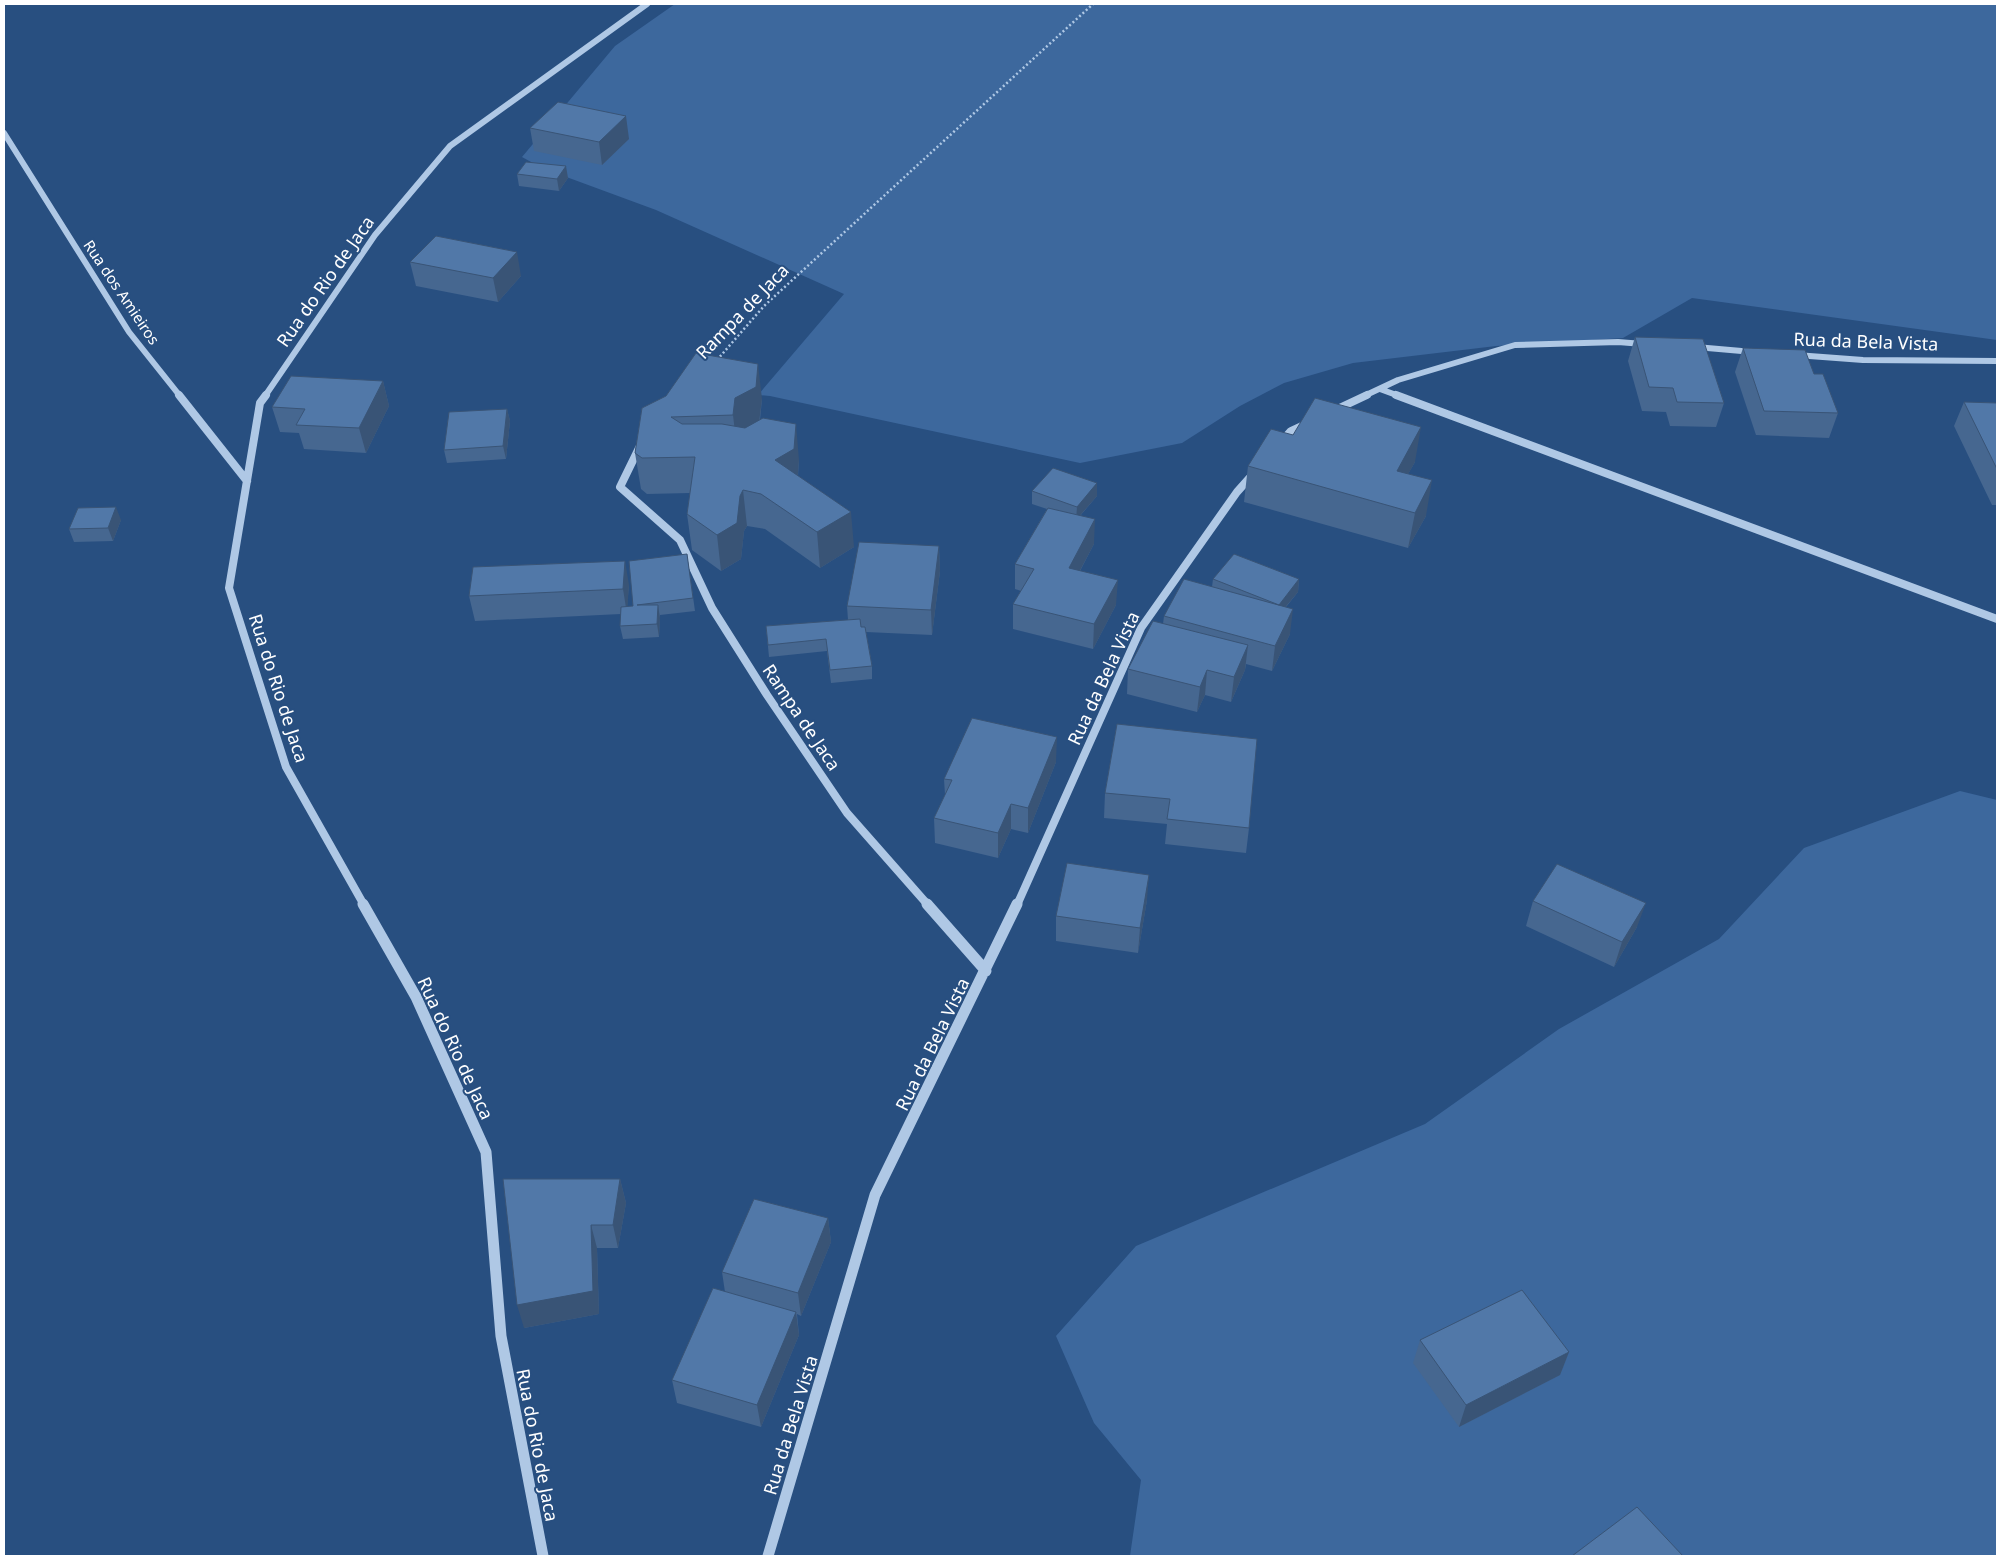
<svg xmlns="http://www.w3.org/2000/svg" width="2001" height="1560" font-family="'Noto Sans',sans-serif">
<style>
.green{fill:#3d689d}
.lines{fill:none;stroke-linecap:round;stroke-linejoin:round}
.path{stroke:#afc8e5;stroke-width:2.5;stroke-dasharray:2 2.5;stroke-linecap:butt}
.minor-far2{stroke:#afc8e5;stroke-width:6}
.minor-far1{stroke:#afc8e5;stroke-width:8}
.minor{stroke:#afc8e5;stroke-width:11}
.wall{fill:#466790}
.shaded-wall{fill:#395476}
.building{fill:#5178a8;stroke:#395476}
.labels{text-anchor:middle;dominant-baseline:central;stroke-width:4;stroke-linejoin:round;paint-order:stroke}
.far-street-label{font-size:15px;fill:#fff;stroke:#284f80}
.street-label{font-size:18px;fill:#fff;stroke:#284f80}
</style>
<rect width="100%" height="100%" fill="#284f80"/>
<path class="green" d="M675,4H1997V340L1692,298L1623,338L1496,346L1353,363L1284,383L1240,406L1182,443L1080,463L770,396L758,395L844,294L656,210L542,168L522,157L615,46Z
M1960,791L1997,800V1556H1130L1141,1480L1094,1423L1056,1336L1136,1246L1425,1124L1559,1029L1719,939L1804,848Z"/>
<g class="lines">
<path class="path" d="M717,360L764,306L1093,4"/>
<path class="minor-far2" d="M4,133L129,332L180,396
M1696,347L1753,352
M1796,355L1863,360L1997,361
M1380,389L1399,396
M265,396L375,235L450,146L647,4
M1364,396L1398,380L1515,345L1618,342L1643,344"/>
<path class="minor-far1" d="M179,395L247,481
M266,395L260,403L229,588L286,767L364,905
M1396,395L1997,619
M1333,411L1367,395
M1282,441L1291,431L1306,424
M640,446L620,487L680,540L712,608L767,695L847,813L928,905
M1017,905L1141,628L1237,492L1254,473"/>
<path class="minor" d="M363,904L416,997L486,1152L501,1336L543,1556
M927,904L986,971
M768,1556L875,1195L1017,904"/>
</g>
<path class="wall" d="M530,128L629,139L602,165L534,151Z
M517,174L568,178L559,191L519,186Z
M410,262L521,276L498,302L416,286Z
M1635,337L1724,403L1716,427L1670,426L1666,412L1642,411L1628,361Z
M1743,348L1814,374L1838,413L1829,438L1756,435L1735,372Z
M383,381L389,406L366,453L304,449L299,433L280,432L272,407Z
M762,399L760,420L799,460L798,476L854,547L820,568L765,529L747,526L744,531L741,559L721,571L692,550L687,514L690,493L647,494L641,489L635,453L642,408Z
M1964,402L1997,403V505H1992L1954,426Z
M507,409L510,421L506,459L447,463L444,450Z
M1293,435L1415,462L1408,474L1426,516L1408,548L1244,502L1248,466Z
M1032,491L1097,496L1080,516L1094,544L1080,571L1116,605L1093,649L1013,629V604L1021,591L1015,589V564L1047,509L1032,504Z
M121,520L113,541L74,542L69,529Z
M939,546L940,571L932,635L866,632L872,666V679L831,683L827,651L769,657L766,626L848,620L847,606Z
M687,554L695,611L660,615L659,637L623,639L620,626L621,614L475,621L469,596L629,585L627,607L633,606Z
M1213,579H1299L1298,592L1286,607L1290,634L1272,671L1246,664L1245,670L1231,702L1205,695L1197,712L1127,694L1128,669L1163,624L1164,616L1212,587Z
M1117,724L1249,828L1246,853L1165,844L1167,824L1104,818L1105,793Z
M1056,762L1028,833L1011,829L998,858L935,843L934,818L945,795L944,779Z
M1147,900L1138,953L1056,941V916Z
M1533,901L1637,927L1614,967L1526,926Z
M620,1179L626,1203L618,1248H597L599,1314L524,1328Z
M828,1218L831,1242L801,1316L797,1314L799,1335L761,1427L677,1403L672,1380L725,1292L722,1272Z
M1420,1340L1569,1352L1560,1375L1459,1427L1413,1363Z"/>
<path class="shaded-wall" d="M626,116L629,139L602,165L599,142Z
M566,166L568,178L559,191L557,179Z
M517,252L521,276L498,302L493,278Z
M758,364L762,399L759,423L737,450L733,415L735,398Z
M383,381L389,406L366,453L359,428Z
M507,409L510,421L506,459L503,446Z
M796,424L799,460L797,484L775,460Z
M1421,427L1415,462L1390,506L1397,471Z
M1432,480L1426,516L1408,548L1415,513Z
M1097,483V496L1076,520L1077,507Z
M743,490L747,526L744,531L741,559L721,571L717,535Z
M116,507L121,520L113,541L108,528Z
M851,512L854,547L820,568L817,532Z
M1095,519L1094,544L1068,593L1069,568Z
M939,546L940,571L932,635L931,610Z
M625,561L629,585L627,614L623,589Z
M1299,579L1298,592L1277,617L1279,605Z
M1118,580L1116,605L1093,649L1094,624Z
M658,605L660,618L659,637L657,624Z
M1293,609L1290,634L1272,671L1275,646Z
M1248,645L1245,670L1231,702L1234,677Z
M1207,670L1205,695L1197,712L1200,687Z
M1057,737L1056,762L1028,833V808Z
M1011,804V829L998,858V833Z
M1149,875L1147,900L1138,953L1140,928Z
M1646,903L1637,927L1614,967L1622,942Z
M620,1179L626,1203L618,1248L613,1225Z
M828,1218L831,1242L801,1316L798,1293Z
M591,1225L597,1248L599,1314L524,1328L517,1305Z
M796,1312L799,1335L761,1427L757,1405Z
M1569,1352L1560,1375L1459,1427L1466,1405Z"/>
<path class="building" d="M558,102L626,116L599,142L530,128Z
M526,162L566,166L557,179L517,174Z
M436,236L517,252L493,278L410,262Z
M1635,337L1703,339L1724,403L1677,402L1673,388L1649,387Z
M1743,348L1805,350L1814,374H1823L1838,413L1764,411Z
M696,353L758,364L756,387L735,398L733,415L671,417L682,424H722L745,428L763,418L796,424L794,449L775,460L851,512L817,532L761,494L743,490L740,496L737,523L717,535L687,514L695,457L642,458L635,453L642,408L666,396Z
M291,376L383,381L359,428L296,425L305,409L272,407Z
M1315,398L1421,427L1397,471L1432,480L1415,513L1248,466L1271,429L1293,435Z
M1964,402L1997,403V469Z
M507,409L503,446L444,450L449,412Z
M1053,468L1097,483L1077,507L1032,491Z
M116,507L108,528L69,529L78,508Z
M1048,508L1095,519L1069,568L1118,580L1094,624L1013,604L1034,569L1015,564Z
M859,542L939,546L931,610L847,606Z
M687,554L693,598L637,605H658L657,624L620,626L621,607L633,606L629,561Z
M1234,554L1299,579L1279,605L1213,579Z
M625,561L623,589L469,596L473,567Z
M1184,579L1293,609L1275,646L1164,616Z
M860,619L861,627H865L872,666L830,670L826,639L768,645L766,626Z
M1153,621L1248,645L1234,677L1207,670L1200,687L1128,669Z
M972,718L1057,737L1028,808L1011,804L998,833L934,818L952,780L944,779Z
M1117,724L1257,739L1249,828L1167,819L1170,799L1105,793Z
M1067,863L1149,875L1140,928L1056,916Z
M1557,864L1646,903L1622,942L1533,901Z
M503,1179H620L613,1225H591L593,1291L517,1305Z
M754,1199L828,1218L798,1293L722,1272Z
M713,1288L796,1312L757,1405L672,1380Z
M1522,1290L1569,1352L1466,1405L1420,1340Z
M1637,1507L1683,1556H1572Z"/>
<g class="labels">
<g class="far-street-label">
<text transform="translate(122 292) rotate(56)">Rua dos Amieiros</text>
</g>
<g class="street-label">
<text transform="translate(325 281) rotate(-55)">Rua do Rio de Jaca</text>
<text transform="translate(742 311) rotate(-46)">Rampa de Jaca</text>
<text transform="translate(1866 341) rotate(2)">Rua da Bela Vista</text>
<text transform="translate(1103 678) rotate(-65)">Rua da Bela Vista</text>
<text transform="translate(279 688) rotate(72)">Rua do Rio de Jaca</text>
<text transform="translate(802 717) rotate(56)">Rampa de Jaca</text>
<text transform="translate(932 1044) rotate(-64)">Rua da Bela Vista</text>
<text transform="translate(456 1048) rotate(65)">Rua do Rio de Jaca</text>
<text transform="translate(790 1425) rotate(-73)">Rua da Bela Vista</text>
<text transform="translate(538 1445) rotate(79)">Rua do Rio de Jaca</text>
</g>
</g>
<rect width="2001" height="1560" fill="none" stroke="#ffffff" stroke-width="10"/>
</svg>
